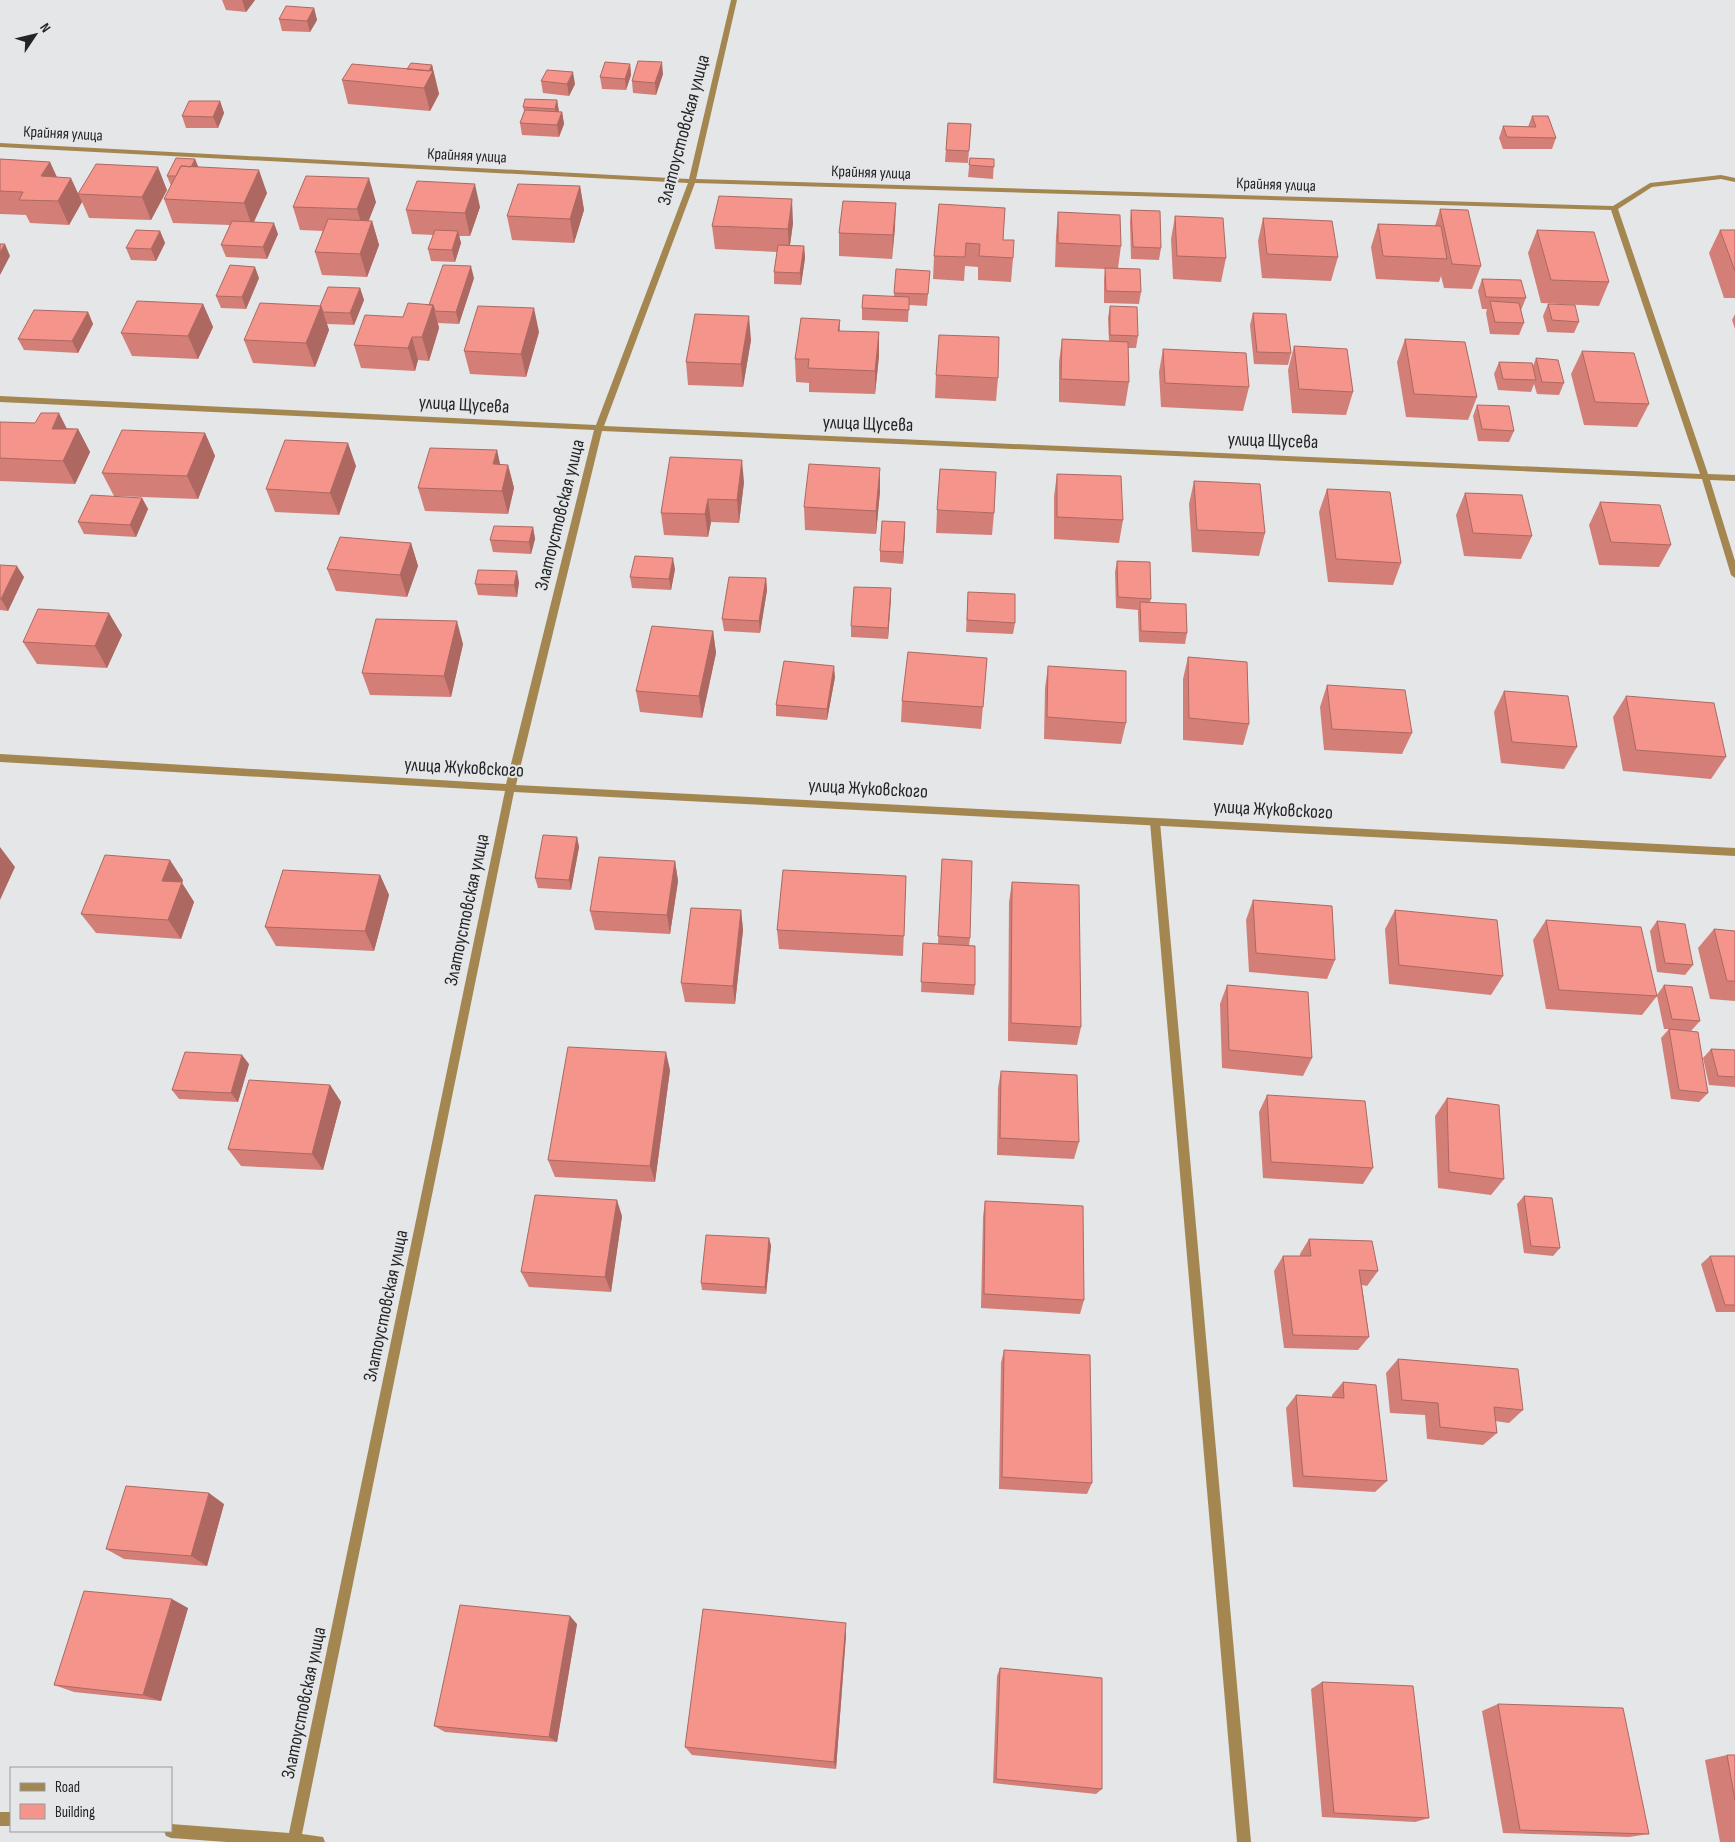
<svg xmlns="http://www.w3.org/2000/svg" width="1735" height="1842" font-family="'Sofia Sans Condensed',sans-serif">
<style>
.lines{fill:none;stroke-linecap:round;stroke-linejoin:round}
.lane{fill:#a48650;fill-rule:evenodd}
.street{fill:#a48650;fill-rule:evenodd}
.wall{fill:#d37f78}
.shaded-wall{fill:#ac6861}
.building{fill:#f5948b;stroke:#ac6861}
.labels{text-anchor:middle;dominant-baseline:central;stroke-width:4.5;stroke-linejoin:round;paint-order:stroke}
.far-street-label{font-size:16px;fill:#242526;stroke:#e4e6e8}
.street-label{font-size:19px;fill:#242526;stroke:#e4e6e8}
</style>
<rect width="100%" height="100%" fill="#e4e6e8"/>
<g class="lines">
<path class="lane" d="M1155,818L1160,822L1251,1842H1237L1150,822Z"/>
<path class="street" d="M731,0H737L696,179L1613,206L1650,183L1721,175L1735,178V182L1721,179L1652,187L1618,209L1708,474L1735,475V481L1710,480L1735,561V578L1731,575L1702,479L602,431L516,785L1735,848V856L514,792L302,1834L323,1837L325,1842H227L171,1838L166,1836L164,1831H171V1824L289,1833L505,791L0,762V754L506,784L594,430L0,402V396L596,425L688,183L0,147V143L689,179ZM695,183L1611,210L1700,474L604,426Z
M0,1812H11V1826H0Z"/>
</g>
<path class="wall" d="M222,0H255L246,12L226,10Z
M314,8L317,20L310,32L282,31L279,19Z
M630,64L631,75L626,90L602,89L600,77Z
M432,65L439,94L430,111L348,104L342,80Z
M663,74L656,95L633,93L632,81Z
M541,81L575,84L569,96L543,93Z
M557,100L559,112H562L564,124L559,137L522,135L520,123L524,111L523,107Z
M220,101L224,113L218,128H186L182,116Z
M1532,116L1556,138L1552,149H1503L1499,138L1503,126L1528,127Z
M948,123L971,124L968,163L945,162Z
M970,158L994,159L993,179L968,177Z
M0,159L50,162L57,177L79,194L167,190L151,220L89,218L82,202L69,225L30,223L26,215L0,214Z
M195,159L198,167L267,193L254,222L278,234L267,259L226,257L221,245L230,225L173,223L164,199L171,186L167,176Z
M580,186L584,210L574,243L512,240L507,216Z
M376,202L368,221H372L379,245L367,277L322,275L315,252L323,231L300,230L293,207Z
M939,204L1003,240L1013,258L1011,282L978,280V267L965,266L964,281L933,279L934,256Z
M480,207L470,236H459L461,243L455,262L431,261L428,249L434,235L412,234L406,210Z
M1440,209L1481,266L1472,289L1444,288L1441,276L1439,282L1376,279L1371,247L1378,224L1435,226Z
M1131,210L1161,248L1159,260L1131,259L1130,222Z
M1058,212L1121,246L1118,268L1141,292L1139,304L1104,303V280L1105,269L1055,267L1056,236Z
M1175,216L1226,258L1221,282L1173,279L1171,239Z
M1263,218L1338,257L1331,281L1262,278L1258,241Z
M793,223L790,245L804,246L805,258L801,285L774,284V272L777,252L715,249L712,226Z
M895,227L892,259L839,256V233Z
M1537,230L1609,282L1599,306L1541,303L1528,253Z
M1720,230H1735V298H1724L1709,253Z
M160,231L165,243L156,261L131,260L126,248Z
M930,271L927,306L909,305L908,322L862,320V308L894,296V293Z
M259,278L246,309L221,308L216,296Z
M474,278L459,324L438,323L439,328L429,361L418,360L415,371L361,368L354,345L403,317L429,305Z
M1482,279L1526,298L1521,310L1524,323L1519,335L1490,334L1486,313L1487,309H1482L1478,291Z
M360,288L364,300L354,325L327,324L329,330L315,367L253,363L244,340Z
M203,304L213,327L198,359L132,356L121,333Z
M1548,304L1579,322L1574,333L1547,332L1543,316Z
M1110,306L1138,336L1136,348H1128L1129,382L1125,406L1059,402V362L1062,339L1109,341L1108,318Z
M88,312L93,324L78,353L24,350L18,339Z
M1253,313L1291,353L1288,365L1254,364L1250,325Z
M1735,314V329L1732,320Z
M840,320V331L879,356L875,394L809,392V383L796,382L795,359Z
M539,332L526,377L470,374L464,351Z
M1405,339L1477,397L1468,420L1406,417L1397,362Z
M751,340L743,387L688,385L686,362Z
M1294,346L1353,392L1346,415L1292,413L1288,370Z
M1163,349L1249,387L1243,411L1161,407L1159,372Z
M1582,351L1649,404L1637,427L1584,425L1571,374Z
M1536,358L1564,383L1559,395L1537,394L1534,384L1531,392L1498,390L1494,374L1499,362L1533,366Z
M936,375L998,378L996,401L935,398Z
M1477,405L1514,431L1509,442L1478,441L1473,416Z
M0,422L78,429L90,452L75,484L0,481Z
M205,433L215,456L198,499L114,496L102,473Z
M497,450L500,465H508L514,488L508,514L425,511L418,488Z
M356,466L339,515L275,512L266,489Z
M1057,474L1123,520L1119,543L1054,539V496Z
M1194,481L1265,533L1259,556L1192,552L1189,504Z
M744,482L739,523L711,522L708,537L664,535L661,513Z
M1327,489L1401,563L1393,585L1328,582L1319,512Z
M880,491L876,534L805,530L804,507Z
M1465,493L1532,536L1521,559L1464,556L1456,515Z
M142,498L148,509L136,537L84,534L78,522Z
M1600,502L1671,545L1659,567L1599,565L1589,525Z
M937,510L994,513L992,535L936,533Z
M905,522L903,564L880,562V551Z
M533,527L535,539L531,554L493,552L490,540Z
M411,543L418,566L407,597L336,591L327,569Z
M1117,561L1151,599L1150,602L1187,633L1185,644L1139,642L1138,613V610L1116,608L1115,572Z
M0,565L24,577L8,611L0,610Z
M675,569L671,590L632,588L630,577Z
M766,578L767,590L760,633L724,631L722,619Z
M519,582L517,597L478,595L475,584Z
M891,588L888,639L851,637V626Z
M968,592L1015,623L1013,634L966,632Z
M713,631L716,653L702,718L640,712L636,691Z
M122,635L107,668L37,664L23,642Z
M463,644L451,697L370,695L362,673Z
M1188,657L1249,724L1243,745L1183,740V679Z
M987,658L981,729L901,722L902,701Z
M1048,666L1126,723L1121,744L1044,739L1045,688Z
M835,677L827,720L776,716V705Z
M1327,685L1412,733L1402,754L1324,750L1320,707Z
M1504,691L1577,747L1564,769L1501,763L1494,712Z
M1626,696L1726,757L1711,779L1623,771L1613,717Z
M577,837L579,847L571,890L538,888L535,878Z
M942,859L970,938L969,946L975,985L974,995L921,992L923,943L938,944Z
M675,861L678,881L670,934L595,930L590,911Z
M380,875L389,895L374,951L276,946L265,927Z
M906,876L903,956L779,949L777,930Z
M183,880L182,883L194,902L181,939L96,933L81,914Z
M1012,882L1081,1027L1077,1045L1008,1041L1009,902Z
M1253,900L1335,960L1327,979L1249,972L1246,920Z
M741,910L743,930L735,1004L685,1002L681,983Z
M1395,910L1503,976L1491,995L1389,984L1385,929Z
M1546,920L1657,995L1664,985L1700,1021L1691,1031L1676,1030L1708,1093L1699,1102L1671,1099L1661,1038L1669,1029H1664L1657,996L1642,1015L1546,1009L1533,940Z
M1657,921L1693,965L1685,975L1657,972L1650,931Z
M1714,929L1735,931V1001L1710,999L1698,948Z
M1227,985L1312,1058L1303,1076L1222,1068L1220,1004Z
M1711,1049L1735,1050V1087L1709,1085L1703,1058Z
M249,1064L238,1102L179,1099L172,1090Z
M670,1070L655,1182L555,1177L548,1160Z
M1001,1071L1079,1142L1074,1159L997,1155L998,1088Z
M330,1085L341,1102L323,1170L241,1166L228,1149Z
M1267,1095L1373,1168L1363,1184L1263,1178L1259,1112Z
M1447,1098L1504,1179L1491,1195L1438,1188L1435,1116Z
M1524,1196L1560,1248L1553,1256L1524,1253L1517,1204Z
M985,1201L1084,1300L1080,1314L981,1308L983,1217Z
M622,1216L611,1292L529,1287L521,1272Z
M769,1238L771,1246L766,1294L702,1290L701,1283Z
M1309,1239L1378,1271L1367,1286L1362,1285L1369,1337L1358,1350L1284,1348L1274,1271L1283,1256H1300V1254Z
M1710,1256H1735V1312H1716L1701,1264Z
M1004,1350L1092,1483L1087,1494L999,1489L1001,1363Z
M1398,1359L1523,1410L1509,1423L1495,1421L1497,1433L1483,1445L1427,1439L1425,1415L1390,1413L1386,1373Z
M1343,1382L1387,1481L1375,1492L1293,1487L1286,1408L1296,1395L1332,1398V1395Z
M224,1504L207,1566L124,1559L106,1549Z
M188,1608L161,1701L74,1692L54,1685Z
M577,1624L557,1742L445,1732L434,1726Z
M846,1635L836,1769L692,1755L685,1747Z
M1000,1668L1102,1789L1096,1794L993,1783L997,1676Z
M1322,1682L1429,1818L1415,1822L1322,1817L1311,1689Z
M1498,1704L1649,1834L1629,1837L1503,1833L1482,1711Z
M1727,1755H1735V1842H1720L1705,1760Z"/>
<path class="shaded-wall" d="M242,0H255L246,12Z
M314,8L317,20L310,32L307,21Z
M662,62L663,74L656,95L655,83Z
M630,64L631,75L626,90L625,79Z
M432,65L439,94L430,111L424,88L426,76Z
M573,72L575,84L569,96L567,84Z
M557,100L559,112L557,121L555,109Z
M220,101L224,113L218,128L213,117Z
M562,112L564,124L559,137L557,125Z
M195,159L200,171L186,177Z
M50,162L60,185L41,176Z
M158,167L167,190L151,220L142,197Z
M259,170L267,193L252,226L244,203Z
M71,178L82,202L69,225L58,201Z
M369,178L376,202L364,233L357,209Z
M475,184L480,207L470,236L465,213Z
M580,186L584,210L574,243L570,219Z
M792,199L793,223L789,252L788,229Z
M896,203L895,227L892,259L893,235Z
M372,221L379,245L367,277L360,254Z
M274,223L278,234L267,259L263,247Z
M160,231L165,243L156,261L151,249Z
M458,231L461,243L455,262L452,250Z
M5,244L10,256L0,275V252Z
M804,246L805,258L801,285L800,273Z
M471,266L474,278L459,324L456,312Z
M255,267L259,278L246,309L242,297Z
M360,288L364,300L354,325L350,313Z
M203,304L213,327L198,359L188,336Z
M433,305L439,328L429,361L422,337Z
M321,306L329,330L315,367L306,343Z
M534,308L539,332L526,377L521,354Z
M88,312L93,324L78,353L72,341Z
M749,316L751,340L743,387L741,364Z
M879,332V356L875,394V371Z
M412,337L418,360L415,371L408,348Z
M59,413L71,437L52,429Z
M78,429L90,452L75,484L63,461Z
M205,433L215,456L198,499L187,476Z
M348,443L356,466L339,515L330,493Z
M497,450L502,473L493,464Z
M742,460L744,482L739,523L737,500Z
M508,465L514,488L508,514L502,491Z
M880,468V491L876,534V511Z
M142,498L148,509L136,537L130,525Z
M708,499L711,522L708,537L705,514Z
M905,522V533L903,564V552Z
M533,527L535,539L531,554L529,542Z
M411,543L418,566L407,597L400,575Z
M673,558L675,569L671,590L669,579Z
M17,566L24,577L8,611L1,599Z
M517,571L519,582L517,597L514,585Z
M766,578L767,590L760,633L759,621Z
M891,588V600L888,639V628Z
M109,613L122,635L107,668L95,646Z
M457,621L463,644L451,697L444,676Z
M713,631L716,653L702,718L699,696Z
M834,666L835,677L827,720V709Z
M577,837L579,847L571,890L569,880Z
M0,847L15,867L0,900Z
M170,860L183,880L182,883L194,902L181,939L168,920L162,881Z
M675,861L678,881L670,934L667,915Z
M380,875L389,895L374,951L365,931Z
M741,910L743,930L735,1004L733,986Z
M666,1052L670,1070L655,1182L650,1166Z
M242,1055L249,1064L238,1102L231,1093Z
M330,1085L341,1102L323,1170L312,1154Z
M617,1200L622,1216L611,1292L605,1277Z
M769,1238L771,1246L766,1294L765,1287Z
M209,1493L224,1504L207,1566L191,1556Z
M172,1599L188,1608L161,1701L143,1695Z
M570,1616L577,1624L557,1742L549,1737Z
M846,1623V1635L836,1769L834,1762Z"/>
<path class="building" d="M286,6L314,8L307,21L279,19Z
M638,61L662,62L655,83L632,81Z
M605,62L630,64L625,79L600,77Z
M411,63L432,65L429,71L407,69Z
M352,64L433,71L424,88L342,80Z
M547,70L573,72L567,84L541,81Z
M525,99L557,100L555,109L523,107Z
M189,101H220L213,117L182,116Z
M525,110L562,112L557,125L520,123Z
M1532,116H1548L1556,138L1507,137L1503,126L1536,127Z
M948,123L971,124L969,151L946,150Z
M176,158L195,159L191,167L181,166L176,176H167Z
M970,158L994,159V167L969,165Z
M0,159L50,162L41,176L71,178L58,201L19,200L23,192L0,191Z
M96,164L158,167L142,197L78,194Z
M181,166L259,170L244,203L164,199Z
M306,176L369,178L357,209L293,207Z
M417,181L475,184L465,213L406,210Z
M518,184L580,186L570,219L507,216Z
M719,196L792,199L788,229L712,226Z
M843,201L896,203L893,235L839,233Z
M939,204L1005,208L1003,240H1014L1013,258L979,256L980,244L966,243L965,257L934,256Z
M1440,209L1468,210L1481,266L1452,264Z
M1131,210L1160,211L1161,248L1133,247Z
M1058,212L1120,215L1121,246L1058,243Z
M1175,216L1223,218L1226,258L1177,256Z
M1263,218L1332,221L1338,257L1267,254Z
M328,219L372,221L360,254L315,252Z
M232,221L274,223L263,247L221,245Z
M1378,224L1441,226L1447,259L1383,256Z
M136,230L160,231L151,249L126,248Z
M435,230L458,231L452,250L428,249Z
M1537,230L1594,232L1609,282L1551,280Z
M1720,230H1735V271Z
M0,244H5L0,252Z
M778,245L804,246L800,273L774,272Z
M230,265L255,267L242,297L216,296Z
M443,265L471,266L456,312L435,311L433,305H429Z
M1105,268L1140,269L1141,292L1106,291Z
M896,269L930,271L928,294L894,293Z
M1482,279L1521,280L1526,298L1486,297Z
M328,287L360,288L350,313L323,312L321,306H320Z
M863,295L909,297V310L862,308Z
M137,301L203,304L188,336L121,333Z
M1490,301L1519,303L1524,323L1495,322Z
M260,303L321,306L306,343L244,340Z
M408,303L433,305L422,337H412L408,348L354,345L365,315L403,317Z
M1548,304L1575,305L1579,322L1552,320Z
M478,306L534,308L521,354L464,351Z
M1110,306L1137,307L1138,336L1110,335Z
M34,310L88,312L72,341L18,339Z
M1253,313L1286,314L1291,353L1257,352Z
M695,314L749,316L741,364L686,362Z
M801,318L840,320L838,331L879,332L875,371L808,368L809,359H795Z
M939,335L999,337L998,378L936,375Z
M1062,339L1128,342L1129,382L1061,379Z
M1405,339L1465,342L1477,397L1414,394Z
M1294,346L1347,349L1353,392L1299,389Z
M1163,349L1246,353L1249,387L1165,383Z
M1582,351L1634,353L1649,404L1595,402Z
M1536,358L1558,360L1564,383L1542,382Z
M1499,362L1532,363L1536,380L1503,379Z
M1477,405L1509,406L1514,431L1482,429Z
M41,413H59L52,429H78L63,461L0,458V422L35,423Z
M122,430L205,433L187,476L102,473Z
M285,440L348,443L330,493L266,489Z
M430,448L497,450L493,464L508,465L502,491L418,488Z
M670,457L742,460L737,500L708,499L705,514L661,513Z
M809,464L880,468L876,511L804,507Z
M940,469L996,472L994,513L937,510Z
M1057,474L1121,476L1123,520L1057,517Z
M1194,481L1260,484L1265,533L1197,530Z
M1327,489L1390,492L1401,563L1336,559Z
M1465,493L1522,495L1532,536L1473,533Z
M91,495L142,498L130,525L78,522Z
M1600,502L1660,505L1671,545L1611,542Z
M882,521L905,522L903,552L880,551Z
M494,526L533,527L529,542L490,540Z
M340,537L411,543L400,575L327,569Z
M635,556L673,558L669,579L630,577Z
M1117,561L1150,562L1151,599L1118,597Z
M0,565L17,566L1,599H0Z
M478,570L517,571L514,585L475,584Z
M729,577L766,578L759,621L722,619Z
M854,587L891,588L888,628L851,626Z
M968,592L1015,594V623L967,620Z
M1140,602L1186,604L1187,633L1141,631Z
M38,609L109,613L95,646L23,642Z
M376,619L457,621L444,676L362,673Z
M652,626L713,631L699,696L636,691Z
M908,652L987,658L983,707L902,701Z
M1188,657L1247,662L1249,724L1189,718Z
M784,661L834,666L827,709L776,705Z
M1048,666L1126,671V723L1047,717Z
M1327,685L1405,690L1412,733L1332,729Z
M1504,691L1568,696L1577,747L1512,742Z
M1626,696L1714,703L1726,757L1636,750Z
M543,835L577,837L569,880L535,878Z
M105,855L170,860L162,881L182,882L168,920L81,914Z
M599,857L675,861L667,915L590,911Z
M942,859L972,861L970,938L938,936Z
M283,870L380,875L365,931L265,927Z
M783,870L906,876L904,936L777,930Z
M1012,882L1079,885L1081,1027L1011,1023Z
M1253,900L1332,906L1335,960L1256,953Z
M691,908L741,910L733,986L681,983Z
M1395,910L1497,920L1503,976L1399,965Z
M1546,920L1641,927L1657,996L1559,990Z
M1657,921L1685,924L1693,965L1665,963Z
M1714,929L1735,931V981H1727Z
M923,943L975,946V985L921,982Z
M1227,985L1308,992L1312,1058L1229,1050Z
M1664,985L1692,987L1700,1021L1672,1019Z
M1669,1029L1698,1032L1708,1093L1679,1090Z
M568,1047L666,1052L650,1166L548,1160Z
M1711,1049L1735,1050V1077L1718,1076Z
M185,1052L242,1055L231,1093L172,1090Z
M1001,1071L1077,1075L1079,1142L1000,1138Z
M249,1080L330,1085L312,1154L228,1149Z
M1267,1095L1365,1101L1373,1168L1271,1162Z
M1447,1098L1499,1105L1504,1179L1449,1172Z
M535,1195L617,1200L605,1277L521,1272Z
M1524,1196L1552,1198L1560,1248L1531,1246Z
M985,1201L1083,1206L1084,1300L984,1294Z
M706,1235L769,1238L765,1287L701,1283Z
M1309,1239L1372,1241L1378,1271L1359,1270L1369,1337L1293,1335L1283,1256H1311Z
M1710,1256H1735V1305H1725Z
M1004,1350L1090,1355L1092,1483L1002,1477Z
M1398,1359L1518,1369L1523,1410L1494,1407L1497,1433L1440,1427L1438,1403L1402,1400Z
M1343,1382L1376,1385L1387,1481L1303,1476L1296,1395L1344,1398Z
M126,1486L209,1493L191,1556L106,1549Z
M84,1591L172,1599L143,1695L54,1685Z
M460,1605L570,1616L549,1737L434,1726Z
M703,1609L846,1623L834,1762L685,1747Z
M1000,1668L1102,1678V1789L996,1779Z
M1322,1682L1413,1686L1429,1818L1334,1813Z
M1498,1704L1623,1708L1649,1834L1520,1830Z
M1727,1755H1735V1800Z"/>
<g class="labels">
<g class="far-street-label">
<text transform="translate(63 134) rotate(3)">Крайняя улица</text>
<text transform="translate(467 156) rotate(3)">Крайняя улица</text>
<text transform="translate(871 173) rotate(2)">Крайняя улица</text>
<text transform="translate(1276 185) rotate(2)">Крайняя улица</text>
</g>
<g class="street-label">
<text transform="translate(684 130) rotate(-75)">Златоустовская улица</text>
<text transform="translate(464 405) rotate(3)">улица Щусева</text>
<text transform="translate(868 424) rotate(2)">улица Щусева</text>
<text transform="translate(1273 441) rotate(2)">улица Щусева</text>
<text transform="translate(560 515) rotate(-76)">Златоустовская улица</text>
<text transform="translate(464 768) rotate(3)">улица Жуковского</text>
<text transform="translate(868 789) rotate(3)">улица Жуковского</text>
<text transform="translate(1273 810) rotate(3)">улица Жуковского</text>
<text transform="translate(467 910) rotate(-78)">Златоустовская улица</text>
<text transform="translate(386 1306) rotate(-78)">Златоустовская улица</text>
<text transform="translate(304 1703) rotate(-78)">Златоустовская улица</text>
</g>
</g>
<rect x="10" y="1767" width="162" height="65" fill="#e4e6e8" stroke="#97999a"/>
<rect x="20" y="1783" width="25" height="8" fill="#a48650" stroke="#97999a"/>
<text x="55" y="1792" font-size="15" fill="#242526">Road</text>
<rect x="20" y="1804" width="25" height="15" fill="#f5948b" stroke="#97999a"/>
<text x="55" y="1817" font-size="15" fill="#242526">Building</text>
<g transform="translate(35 35) rotate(55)" stroke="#e4e6e8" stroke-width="4" paint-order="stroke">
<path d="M0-4L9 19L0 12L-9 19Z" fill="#242526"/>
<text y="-8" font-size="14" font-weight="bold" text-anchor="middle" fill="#242526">N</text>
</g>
</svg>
